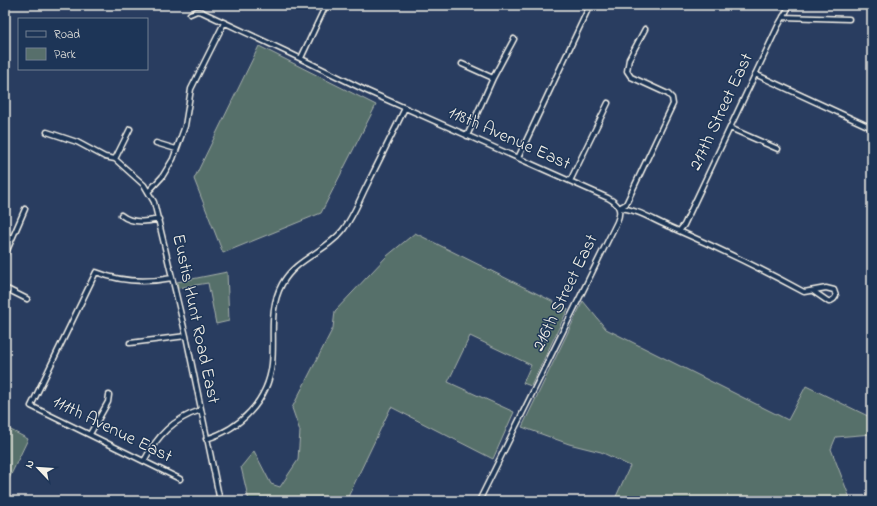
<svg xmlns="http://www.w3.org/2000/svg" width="877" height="506" font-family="'Indie Flower',sans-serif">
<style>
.green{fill:#576f6b;stroke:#a6b0aa}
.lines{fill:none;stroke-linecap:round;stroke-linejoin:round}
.street-casing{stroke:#f4f1e8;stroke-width:7}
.street{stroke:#1d3557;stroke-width:4}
.labels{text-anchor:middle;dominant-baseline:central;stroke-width:3;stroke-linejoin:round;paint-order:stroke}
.street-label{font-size:18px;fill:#f4f1e8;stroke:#1d3557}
</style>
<rect width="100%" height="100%" fill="#293d60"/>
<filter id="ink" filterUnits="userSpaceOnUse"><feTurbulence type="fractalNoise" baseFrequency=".025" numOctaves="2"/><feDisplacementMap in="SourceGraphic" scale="8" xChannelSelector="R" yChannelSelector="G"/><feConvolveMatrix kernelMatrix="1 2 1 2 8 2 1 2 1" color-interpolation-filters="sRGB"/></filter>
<g filter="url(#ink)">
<path class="green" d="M259,46L376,105L321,213L223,253L194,179Z
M415,233L568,309L531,386L523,383L531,365L470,336L448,382L514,412L493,459L391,407L346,501H249L241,467L254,451L271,484L280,487L298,460L300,431L292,408L333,328L335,311L387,256Z
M227,272L229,321L216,324L208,283L178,288L177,282Z
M583,301L606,329L788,420L806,386L872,418V434L836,437L831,449L851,501H614L630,466L601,452L569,444L522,427Z
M5,427L28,439L5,487Z"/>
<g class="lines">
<defs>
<path id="street" d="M190,14L197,11L202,12L285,51L367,91L608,198C619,204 622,210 617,222L479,501
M783,17L849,19
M301,58L326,5
M462,64L493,78
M755,74L872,128
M730,128L778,149
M47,132L77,142L105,157L115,159
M467,136L493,78L514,39
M156,143L176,149
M518,158L590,5
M115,159L144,185L154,202L186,336L220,501
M115,159L130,129
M570,181L608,103
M149,191L162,177L173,159L185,126L191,89L224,23
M619,208C637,209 653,220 670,227C716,247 760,268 804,292L826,288L834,290L836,296L834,299L829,302L813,291
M619,208L626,204L673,104L672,98L668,94L631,77L627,71L629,59L645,29
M121,215C132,224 147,222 159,219
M680,230L684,225L778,26L790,5
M5,255L25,209
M172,278C146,283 121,282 96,272L31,406L180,479
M5,288L27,299
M130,343L186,336
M90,434L108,402L109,395
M206,439C240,429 268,401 272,364C275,336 268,310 282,284C296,258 326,252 343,230C353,217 359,201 366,187C379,161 392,135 405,108
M144,461C157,436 173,419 201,410"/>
</defs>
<use href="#street" class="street-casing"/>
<use href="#street" class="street"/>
</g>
</g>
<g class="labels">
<g class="street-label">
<text transform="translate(722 112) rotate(-65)">217th Street East</text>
<text transform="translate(509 139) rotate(24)">118th Avenue East</text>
<text transform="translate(566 293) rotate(-64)">216th Street East</text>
<text transform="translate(195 319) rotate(78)">Eustis Hunt Road East</text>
<text transform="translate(112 430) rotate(26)">111th Avenue East</text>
</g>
</g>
<rect width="877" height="506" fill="none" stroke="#1d3557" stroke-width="20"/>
<rect x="10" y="10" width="857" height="486" fill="none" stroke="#f4f1e8" stroke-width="1.5" filter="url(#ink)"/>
<rect x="18" y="18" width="130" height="52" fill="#1d3557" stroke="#738091"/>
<rect x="26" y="31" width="20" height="6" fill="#1d3557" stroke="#738091"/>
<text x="54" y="38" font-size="12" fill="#f4f1e8">Road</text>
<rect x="26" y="48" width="20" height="12" fill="#576f6b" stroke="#738091"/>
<text x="54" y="58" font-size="12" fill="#f4f1e8">Park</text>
<g transform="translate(38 468) rotate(295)" stroke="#1d3557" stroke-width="3" paint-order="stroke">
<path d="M0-3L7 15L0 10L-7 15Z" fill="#f4f1e8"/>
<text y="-6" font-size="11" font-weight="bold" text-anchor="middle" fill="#f4f1e8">N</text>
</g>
</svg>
